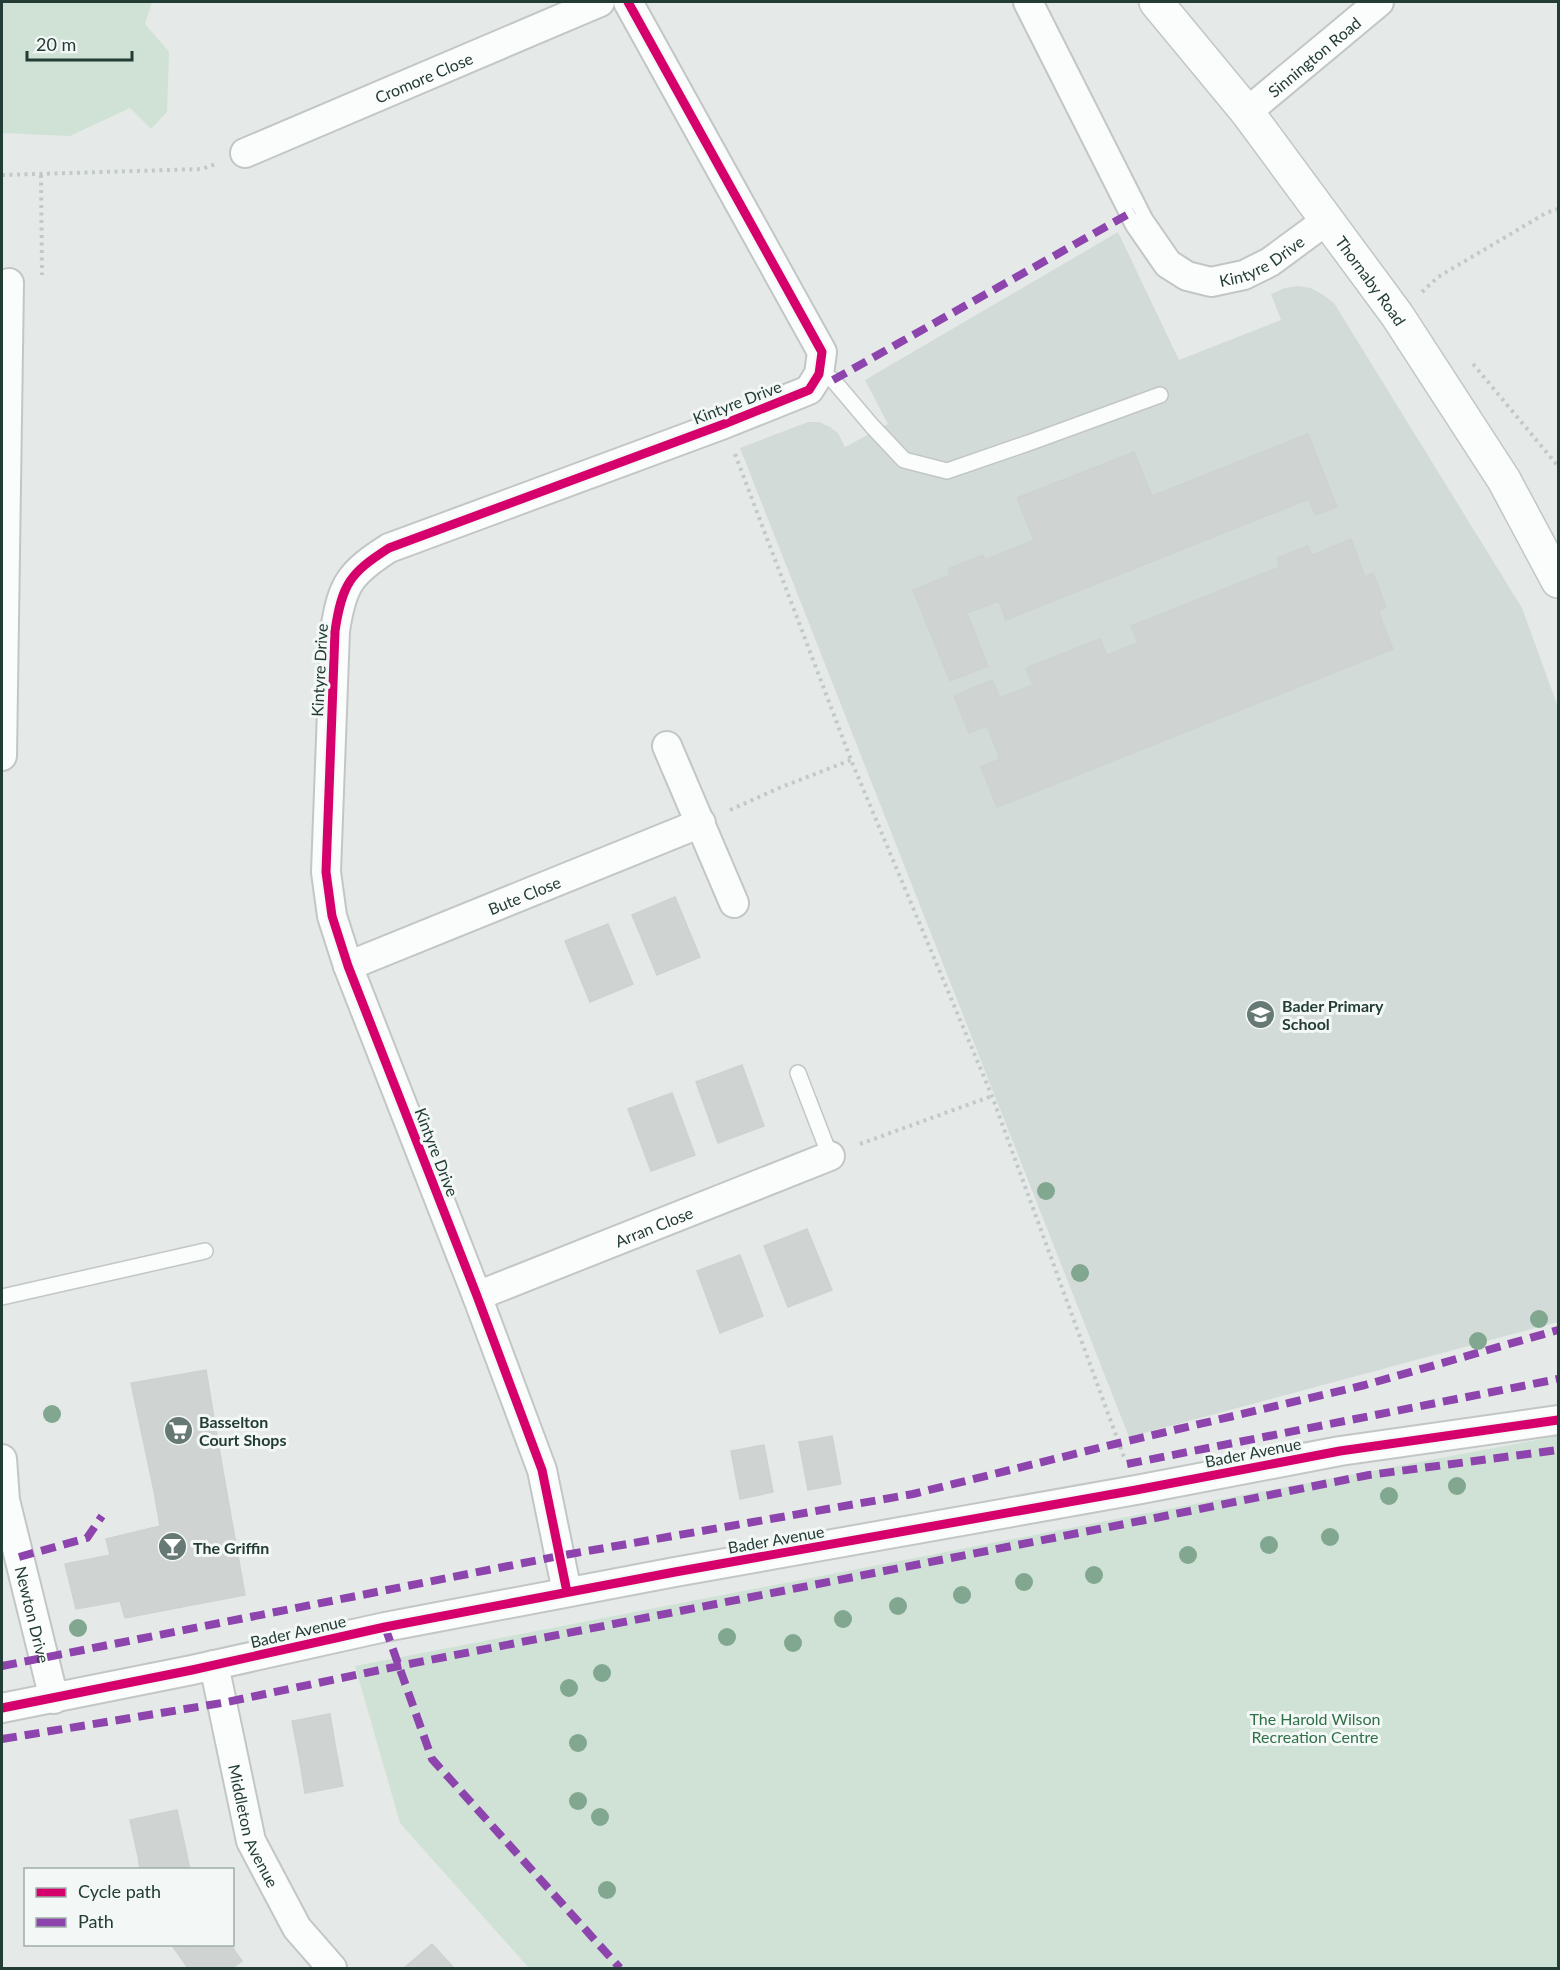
<svg xmlns="http://www.w3.org/2000/svg" width="1560" height="1970" font-family="Lato,sans-serif">
<style>
.built{fill:#d3dbd8}
.green{fill:#cfe2d5}
.building{fill:#cfd3d2;stroke:#cdd3d0;stroke-width:1.5}
.lines{fill:none;stroke-linecap:round;stroke-linejoin:round}
.lane-casing{stroke:#c2c7c5;stroke-width:18}
.street-casing{stroke:#c2c7c5;stroke-width:32}
.secondary-casing{stroke:#c0c7c5;stroke-width:36}
.path{stroke:#c1cac6;stroke-width:4;stroke-dasharray:3 4.5;stroke-linecap:butt}
.lane{stroke:#fbfcfc;stroke-width:15}
.street{stroke:#fbfcfc;stroke-width:28}
.secondary{stroke:#fbfcfc;stroke-width:33}
.quiet{stroke:#8e44ad;stroke-width:8;stroke-dasharray:15 8;stroke-linecap:butt}
.cycleway-casing{stroke:#f3f8f6;stroke-width:13}
.cycleway{stroke:#d6006c;stroke-width:9}
.tree{fill:#81a791}
.labels{text-anchor:middle;dominant-baseline:central;stroke-width:6;stroke-linejoin:round;paint-order:stroke}
.street-label{font-size:16px;fill:#233c35;stroke:#f3f8f6}
.poi-label{font-size:16px;font-weight:bold;fill:#233c35;stroke:#f3f8f6;text-anchor:start}
.park-label{font-size:16px;fill:#307049;stroke:#f3f8f6}
</style>
<rect width="100%" height="100%" fill="#e5eae8"/>
<path class="built" d="M1118,232L1179,360L1281,320L1271,294L1285,288L1299,286L1311,288L1323,295L1334,303L1522,608L1558,707V1322L1129,1437L740,448L808,422H819L830,427L838,433L845,447L888,424L865,380Z"/>
<path class="green" d="M2,2H152L145,24L169,52L167,112L151,129L130,108L70,136L2,133Z
M1558,1436V1968H529L400,1823L355,1666L1163,1510Z"/>
<path class="building" d="M1308,434L1337,507L1315,515L1309,499L1006,620L999,601L967,613L988,666L950,681L913,590L950,575L948,569L983,555L985,560L1034,540L1017,498L1134,452L1152,496Z
M1351,539L1365,577L1373,573L1386,607L1378,611L1393,649L997,807L981,767L1000,759L987,726L969,733L954,696L992,680L1000,698L1033,685L1026,668L1100,639L1107,655L1138,643L1131,626L1280,567L1277,558L1308,546L1312,555Z
M675,897L700,957L657,975L632,915Z
M608,924L633,984L590,1002L565,941Z
M742,1065L764,1126L718,1143L696,1082Z
M672,1093L695,1155L651,1171L628,1109Z
M807,1229L832,1290L788,1307L764,1246Z
M740,1255L763,1316L720,1333L697,1271Z
M206,1370L224,1477L154,1491L131,1383Z
M832,1436L841,1484L808,1490L799,1442Z
M764,1445L773,1492L740,1499L731,1451Z
M224,1477L245,1595L125,1618L120,1601L76,1609L65,1564L110,1555L106,1539L160,1526L154,1491Z
M330,1714L336,1750L299,1757L292,1721Z
M336,1750L343,1786L305,1793L299,1757Z
M177,1810L185,1846L138,1856L130,1820Z
M185,1846L190,1870H140L138,1856Z
M171,1944H206L183,1961Z
M206,1944H230L242,1961L232,1968H188L183,1961Z
M432,1944L454,1968H404Z"/>
<g class="lines">
<defs>
<path id="lane" d="M819,374L833,380L872,426L904,460L947,471L1034,441L1160,395
M798,1073L830,1156
M2,1297L205,1251"/>
<g id="street">
<path id="s1" d="M1028,2L1139,222L1168,264L1187,276L1211,282L1244,275L1270,262L1327,220"/>
<path id="s2" d="M1247,112L1379,2"/>
<path id="s3" d="M245,153L600,2"/>
<path d="M667,746L734,903"/>
<path d="M2,756L9,283"/>
<path id="s4" d="M348,966L701,823"/>
<path id="s5" d="M477,1296L830,1156"/>
<path id="s6" d="M2,1459L5,1500L54,1699"/>
<path d="M567,1592L542,1470L477,1296L348,966L332,916L326,872L335,631C342,584 350,573 389,548L724,424L809,390L819,374L822,352L628,2"/>
<path id="s7" d="M214,1665L251,1841L297,1928L332,1968"/>
<path d="M2,1708L192,1670L385,1627L675,1572L1136,1490L1340,1451L1558,1420"/>
</g>
<g id="secondary">
<path id="s8" d="M1156,2L1247,112L1397,315L1504,480L1558,581"/>
</g>
</defs>
<use href="#lane" class="lane-casing"/>
<use href="#street" class="street-casing"/>
<use href="#secondary" class="secondary-casing"/>
<path class="path" d="M2,175L202,169L216,164
M41,175L42,275
M1422,292L1438,277L1546,213L1558,209
M1473,364L1558,466
M735,454L851,760L992,1096L1125,1460
M730,810L779,788L851,760
M860,1144L992,1096"/>
<use href="#lane" class="lane"/>
<use href="#street" class="street"/>
<use href="#secondary" class="secondary"/>
<path class="quiet" d="M833,380L1134,211
M1127,1464L1558,1379
M19,1557L87,1538L102,1516
M385,1627L432,1759L620,1968
M2,1666L559,1556L913,1494L1119,1443L1365,1385L1558,1330
M2,1739L222,1703L399,1666L1145,1520L1369,1475L1558,1450"/>
<defs>
<path id="cycleway" d="M567,1592L542,1470L477,1296L348,966L332,916L326,872L335,631C342,584 350,573 389,548L724,424L809,390L819,374L822,352L628,2
M2,1708L192,1670L385,1627L675,1572L1136,1490L1340,1451L1558,1420"/>
</defs>
<use href="#cycleway" class="cycleway-casing"/>
<use href="#cycleway" class="cycleway"/>
</g>
<g class="tree">
<circle cx="1046" cy="1191" r="9"/>
<circle cx="1080" cy="1273" r="9"/>
<circle cx="1539" cy="1319" r="9"/>
<circle cx="1478" cy="1341" r="9"/>
<circle cx="52" cy="1414" r="9"/>
<circle cx="1457" cy="1486" r="9"/>
<circle cx="1389" cy="1496" r="9"/>
<circle cx="1330" cy="1537" r="9"/>
<circle cx="1269" cy="1545" r="9"/>
<circle cx="1188" cy="1555" r="9"/>
<circle cx="1094" cy="1575" r="9"/>
<circle cx="1024" cy="1582" r="9"/>
<circle cx="962" cy="1595" r="9"/>
<circle cx="898" cy="1606" r="9"/>
<circle cx="843" cy="1619" r="9"/>
<circle cx="78" cy="1628" r="9"/>
<circle cx="727" cy="1637" r="9"/>
<circle cx="793" cy="1643" r="9"/>
<circle cx="602" cy="1673" r="9"/>
<circle cx="569" cy="1688" r="9"/>
<circle cx="578" cy="1743" r="9"/>
<circle cx="578" cy="1801" r="9"/>
<circle cx="600" cy="1817" r="9"/>
<circle cx="607" cy="1890" r="9"/>
</g>
<defs>
<symbol id="school-disc" viewBox="-11 -11 22 22"><circle r="9.5" fill="#677974" stroke="#f3f8f6"/><path d="M0-5L7-2L0 1L-7-2ZM-4 1L0 2.5L4 1V4Q0 6-4 4Z" fill="#fff"/></symbol>
<symbol id="supermarket-disc" viewBox="-11 -11 22 22"><circle r="9.5" fill="#677974" stroke="#f3f8f6"/><path d="M-6-5.5h2.5l.6 2H6L4.5 2H-2.5L-4.4-4H-6ZM-1.5 3.2a1.3 1.3 0 1 0 .1 0ZM3 3.2a1.3 1.3 0 1 0 .1 0Z" fill="#fff"/></symbol>
<symbol id="bar-disc" viewBox="-11 -11 22 22"><circle r="9.5" fill="#677974" stroke="#f3f8f6"/><path d="M-6-5H6L.8 .8V4.5H3.5V6h-7V4.5H-.8V.8Z" fill="#fff"/></symbol>
</defs>
<g fill-rule="evenodd">
<use href="#school-disc" x="1244" y="998" width="33" height="33"/>
<use href="#supermarket-disc" x="162" y="1414" width="33" height="33"/>
<use href="#bar-disc" x="156" y="1530" width="33" height="33"/>
</g>
<g class="labels">
<g class="street-label">
<text stroke="none"><textPath href="#s2" startOffset="87">Sinnington Road</textPath></text>
<text stroke="none"><textPath href="#s3" startOffset="194">Cromore Close</textPath></text>
<text stroke="none"><textPath href="#s1" startOffset="400">Kintyre Drive</textPath></text>
<text stroke="none"><textPath href="#s8" startOffset="352">Thornaby Road</textPath></text>
<text transform="translate(737 402) rotate(-21)">Kintyre Drive</text>
<text transform="translate(319 670) rotate(-87)">Kintyre Drive</text>
<text stroke="none"><textPath href="#s4" startOffset="190">Bute Close</textPath></text>
<text transform="translate(437 1152) rotate(69)">Kintyre Drive</text>
<text stroke="none"><textPath href="#s5" startOffset="190">Arran Close</textPath></text>
<text transform="translate(1253 1452) rotate(-11)">Bader Avenue</text>
<text transform="translate(776 1539) rotate(-10)">Bader Avenue</text>
<text stroke="none"><textPath href="#s6" startOffset="159">Newton Drive</textPath></text>
<text transform="translate(298 1631) rotate(-13)">Bader Avenue</text>
<text stroke="none"><textPath href="#s7" startOffset="166">Middleton Avenue</textPath></text>
</g>
<g class="poi-label">
<text x="1282" y="1005">Bader Primary<tspan x="1282" dy="18">School</tspan></text>
<text x="199" y="1421">Basselton<tspan x="199" dy="18">Court Shops</tspan></text>
<text x="193" y="1547">The Griffin</text>
</g>
<g class="park-label">
<text x="1315" y="1718">The Harold Wilson<tspan x="1315" dy="18">Recreation Centre</tspan></text>
</g>
</g>
<rect width="1560" height="1970" fill="none" stroke="#233c35" stroke-width="6"/>
<rect x="24" y="1868" width="210" height="78" fill="#f3f8f6" stroke="#a0ada9" stroke-width="1.5"/>
<rect x="36" y="1888" width="30" height="9" fill="#d6006c" stroke="#a0ada9" stroke-width="1.5"/>
<text x="78" y="1898" font-size="18" fill="#233c35">Cycle path</text>
<rect x="36" y="1918" width="30" height="9" fill="#8e44ad" stroke="#a0ada9" stroke-width="1.5"/>
<text x="78" y="1928" font-size="18" fill="#233c35">Path</text>
<path d="M27 51v9h105v-9" fill="none" stroke="#233c35" stroke-width="3"/>
<text x="36" y="51" font-size="18" fill="#233c35" stroke="#f3f8f6" stroke-width="4.5" paint-order="stroke">20 m</text>
</svg>
